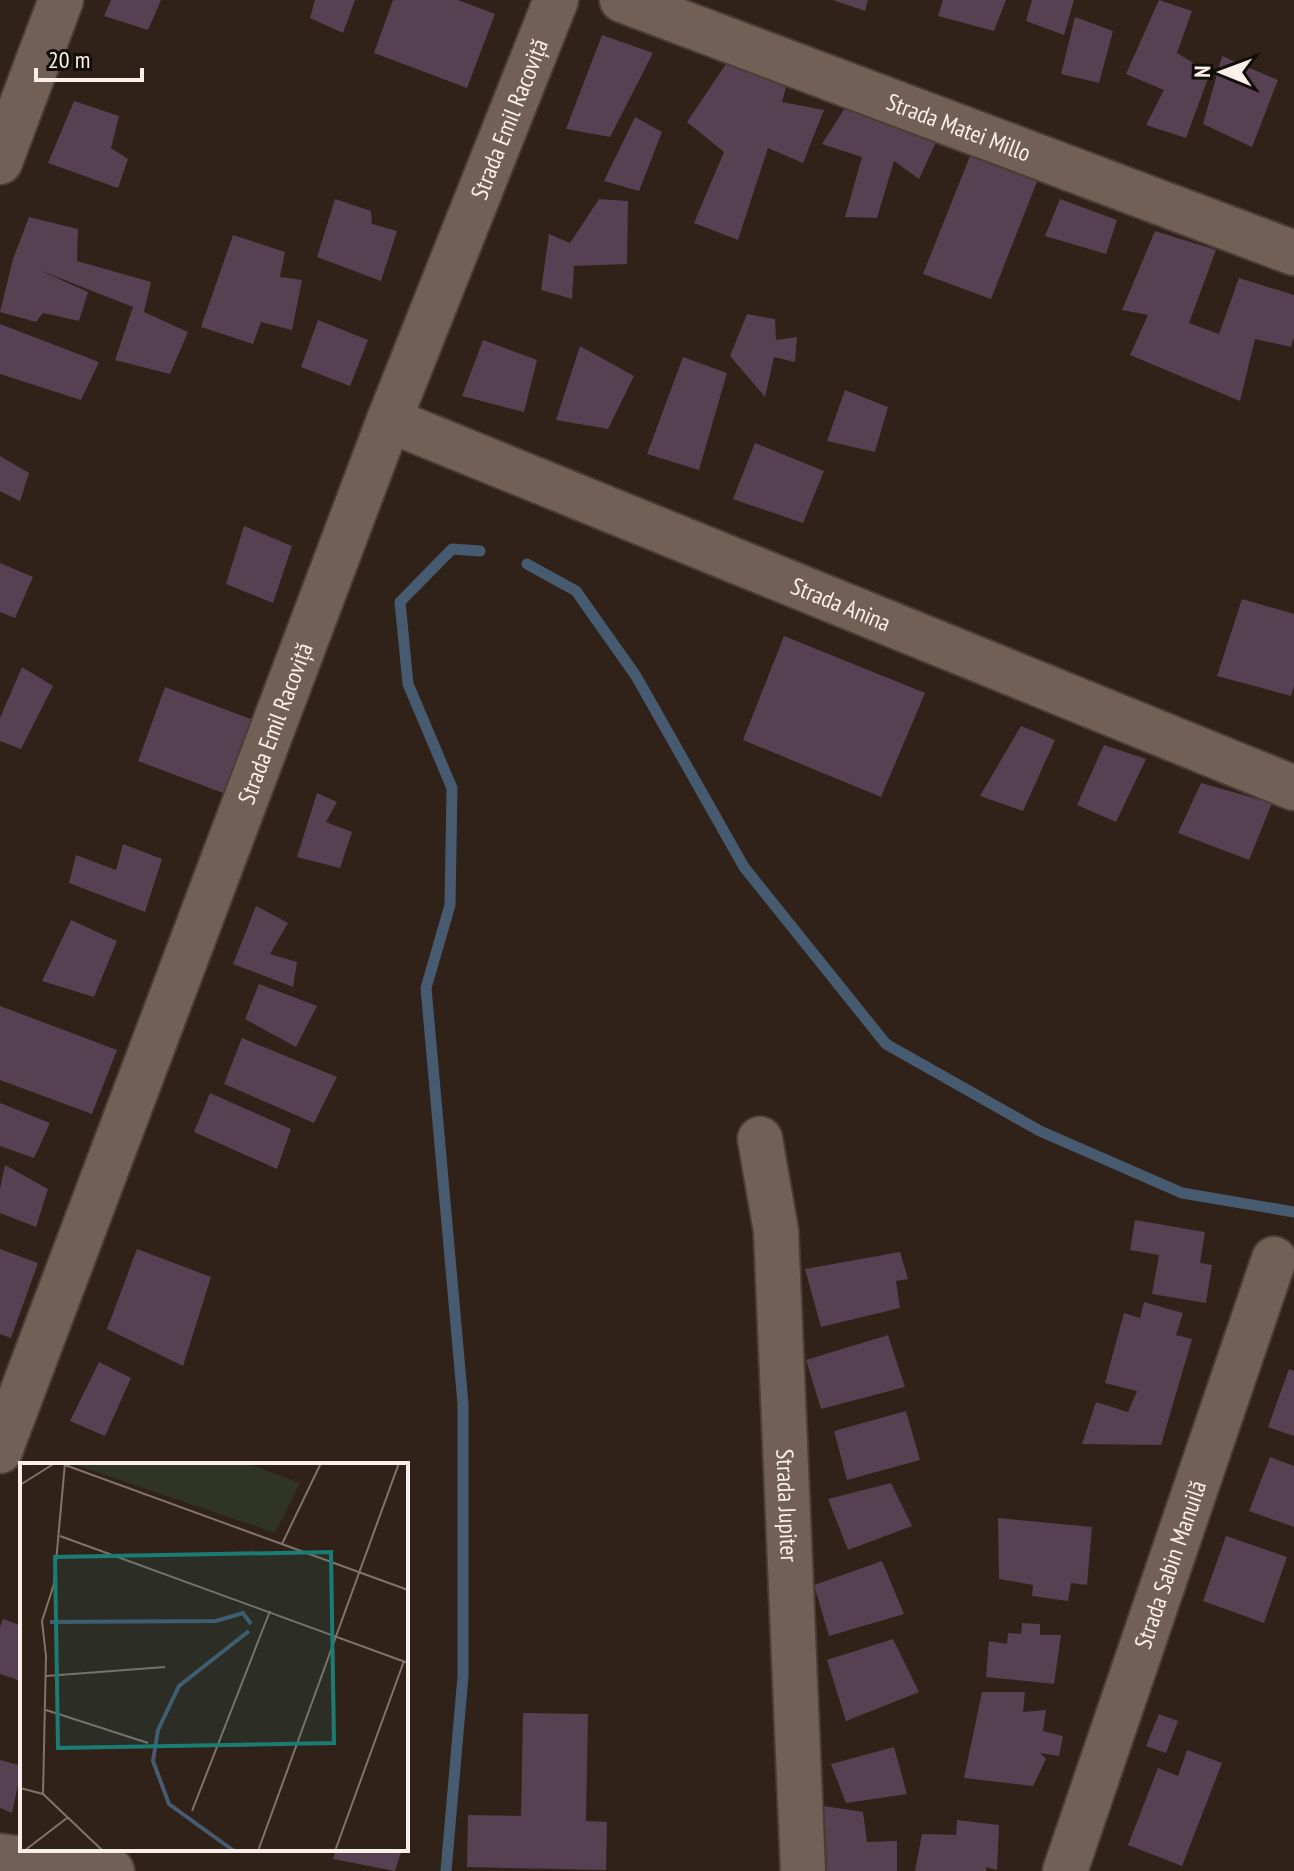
<svg xmlns="http://www.w3.org/2000/svg" width="1294" height="1871" font-family="'PT Sans Narrow',sans-serif">
<style>
.lines{fill:none;stroke-linecap:round;stroke-linejoin:round}
.stream{stroke:#465b70;stroke-width:11}
.building{fill:#574052}
.minor-casing{stroke:#4a3d36;stroke-width:48}
.minor{stroke:#726056;stroke-width:44}
.labels{text-anchor:middle;dominant-baseline:central;stroke-width:7;stroke-linejoin:round;paint-order:stroke}
.street-label{font-size:24px;fill:#faefe9;stroke:#130d09}
.inset-river{fill:none;stroke:#465b70;stroke-width:4}
.inset-road{fill:none;stroke:#81736c;stroke-width:2}
.view{fill:#1b7c74;fill-opacity:0.15;stroke:#1b7c74;stroke-width:4}
.inset-edge{fill:none;stroke:#faefe9;stroke-width:4}
</style>
<rect width="100%" height="100%" fill="#302119"/>
<g class="lines">
<path class="stream" d="M527,564L576,591L636,676L744,867L886,1044L1040,1131L1182,1193L1294,1212
M446,1871L463,1676V1404L426,988L450,905L452,788L408,684L400,602L452,549L480,551"/>
</g>
<path class="building" d="M111,0H161L148,30L104,16Z
M315,0H355L343,33L310,18Z
M393,0H458L495,14L467,88L374,53Z
M833,0H868L865,11Z
M943,0H1006L994,31L938,16Z
M1032,0H1074L1064,35L1026,21Z
M1159,0L1192,11L1177,53L1210,73L1186,138L1146,125L1164,90L1126,74Z
M1075,17L1113,31L1099,83L1061,74Z
M602,35L653,53L610,137L566,129Z
M1222,56L1278,80L1252,147L1203,124Z
M726,64L788,80L782,102L824,110L803,163L768,148L738,240L694,223L724,152L687,122Z
M74,101L119,116L111,148L128,159L118,188L48,163Z
M845,108L937,140L919,179L894,161L877,218L845,217L862,157L822,144Z
M635,117L662,132L639,191L604,181Z
M972,151L1040,174L991,299L923,274Z
M335,199L371,211L372,224L397,231L381,281L317,257Z
M599,199L628,201L627,264L574,266L572,299L541,290L549,234L570,243Z
M1060,199L1117,220L1106,254L1045,236Z
M29,217L78,229L77,261L151,282L144,312L188,332L170,374L115,360L133,307L39,270L88,292L79,321L43,313L36,322L0,312L13,259Z
M1155,231L1216,250L1189,323L1219,334L1239,278L1294,295V337L1291,347L1255,339L1240,401L1130,355L1148,315L1122,310Z
M233,235L285,252L280,277L302,280L292,330L261,322L253,344L201,327Z
M747,314L775,319L776,340L797,337L795,362L774,357L765,397L730,356Z
M318,320L368,340L350,386L301,367Z
M0,324L99,362L81,400L0,374Z
M483,340L537,360L524,412L462,396Z
M580,346L634,376L608,429L556,420Z
M683,357L727,373L699,470L647,454Z
M845,390L888,407L875,452L827,441Z
M755,443L824,471L803,523L733,499Z
M0,456L29,473L20,501L0,491Z
M244,526L292,546L273,603L226,584Z
M0,563L33,577L15,618L0,612Z
M1242,599L1294,614V685L1291,696L1217,676Z
M784,636L925,693L881,797L743,740Z
M22,667L53,686L21,749L0,741V718Z
M165,687L259,722L231,796L138,761Z
M1021,726L1055,740L1023,811L980,796Z
M1104,745L1146,759L1116,822L1077,805Z
M1201,783L1272,803L1249,860L1178,833Z
M317,793L337,802L326,822L352,832L340,868L297,857Z
M123,844L162,859L145,912L69,883L76,855L116,870Z
M256,906L288,923L270,954L297,962L293,987L233,964Z
M71,920L117,941L94,997L42,981Z
M259,984L317,1006L296,1047L245,1019Z
M0,1006L117,1050L92,1114L0,1080Z
M242,1038L337,1077L314,1123L224,1084Z
M210,1093L291,1129L277,1169L194,1132Z
M0,1103L50,1123L34,1158L0,1146Z
M5,1165L48,1189L36,1227L0,1213V1189Z
M1135,1220L1205,1232L1200,1263L1212,1265L1206,1303L1152,1294L1159,1255L1130,1250Z
M0,1249L38,1263L11,1338L0,1334Z
M137,1249L211,1277L183,1366L107,1329Z
M900,1252L908,1279L896,1281L900,1308L821,1327L805,1269Z
M1144,1302L1183,1313L1176,1335L1192,1339L1161,1445L1082,1444L1096,1402L1128,1412L1137,1391L1105,1383L1124,1313L1140,1318Z
M888,1335L905,1387L821,1409L806,1360Z
M99,1362L131,1378L105,1436L70,1421Z
M1289,1369L1294,1371V1436L1268,1427Z
M906,1411L920,1460L847,1480L834,1431Z
M1270,1457L1294,1466V1527L1249,1511Z
M891,1483L912,1526L848,1550L828,1499Z
M998,1518L1092,1527L1087,1585L1071,1583L1068,1601L1032,1596L1033,1585L999,1579Z
M1226,1536L1287,1557L1264,1623L1203,1601Z
M882,1561L904,1614L829,1636L814,1585Z
M3,1619L22,1626L21,1681L0,1674V1627Z
M1022,1623L1040,1624V1635H1061L1054,1684L986,1677L989,1641L1007,1644L1008,1633L1021,1634Z
M893,1639L919,1692L846,1721L827,1660Z
M982,1692H1025L1023,1712L1046,1710L1043,1731L1063,1736L1059,1756L1040,1753L1046,1759L1033,1786L964,1778Z
M523,1713L588,1714L586,1821L607,1822L606,1870L467,1867L468,1815L521,1816Z
M1159,1714L1178,1721L1166,1753L1146,1746Z
M894,1747L907,1794L846,1803L831,1764Z
M1187,1750L1222,1763L1182,1866L1128,1845L1158,1768L1178,1776Z
M0,1760L22,1766L12,1813L0,1808Z
M824,1806L863,1812L867,1842L897,1841V1871H827Z
M957,1820L999,1825L997,1870L986,1867V1871H915L922,1834L956,1835Z
M336,1849H402L395,1871L333,1859Z"/>
<g class="lines">
<defs>
<g id="minor">
<path id="s1" d="M622,0L1294,253"/>
<path d="M0,162L61,0"/>
<path id="s2" d="M389,420L1294,788"/>
<path id="s3" d="M760,1139L776,1231L803,1871"/>
<path id="s4" d="M0,1451L389,420L556,0"/>
<path d="M0,1856L112,1871"/>
<path id="s5" d="M1065,1871L1274,1259"/>
</g>
</defs>
<use href="#minor" class="minor-casing"/>
<use href="#minor" class="minor"/>
</g>
<g class="labels">
<g class="street-label">
<text stroke="none"><textPath href="#s4" startOffset="1426">Strada Emil Racoviță</textPath></text>
<text stroke="none"><textPath href="#s1" startOffset="360">Strada Matei Millo</textPath></text>
<text stroke="none"><textPath href="#s2" startOffset="488">Strada Anina</textPath></text>
<text stroke="none"><textPath href="#s4" startOffset="778">Strada Emil Racoviță</textPath></text>
<text stroke="none"><textPath href="#s3" startOffset="368">Strada Jupiter</textPath></text>
<text stroke="none"><textPath href="#s5" startOffset="324">Strada Sabin Manuilă</textPath></text>
</g>
</g>
<g transform="translate(20 1463)">
<rect width="388" height="388" fill="#302119"/>
<path d="M50,0H226L280,20L255,70Z" fill="#2f3424"/>
<path class="inset-river" d="M30,159L196,158L223,150L231,161M214,388L149,341L133,298L138,267L159,223L229,168"/>
<path class="inset-road" d="M45,2L388,127M0,22L35,0M40,73L388,200M262,81L301,0M26,213L145,204M26,247L128,280M0,325L23,331L83,388M23,331L26,193L22,158L34,121L45,0M172,348L250,148M4,388L47,355M238,388L379,0M315,388L384,198"/>
<path class="view" d="M311,89L314,280L38,285L35,94Z"/>
<rect width="388" height="388" class="inset-edge"/>
</g>
<g transform="translate(1222 72) rotate(271)" stroke="#130d09" stroke-width="6" paint-order="stroke">
<path d="M0-6L14 30L0 20L-14 30Z" fill="#faefe9"/>
<text y="-12" font-size="22" font-weight="bold" text-anchor="middle" fill="#faefe9">N</text>
</g>
<path d="M36 68v12h106v-12" fill="none" stroke="#faefe9" stroke-width="4"/>
<text x="48" y="68" font-size="24" fill="#faefe9" stroke="#130d09" stroke-width="6" paint-order="stroke">20 m</text>
</svg>
